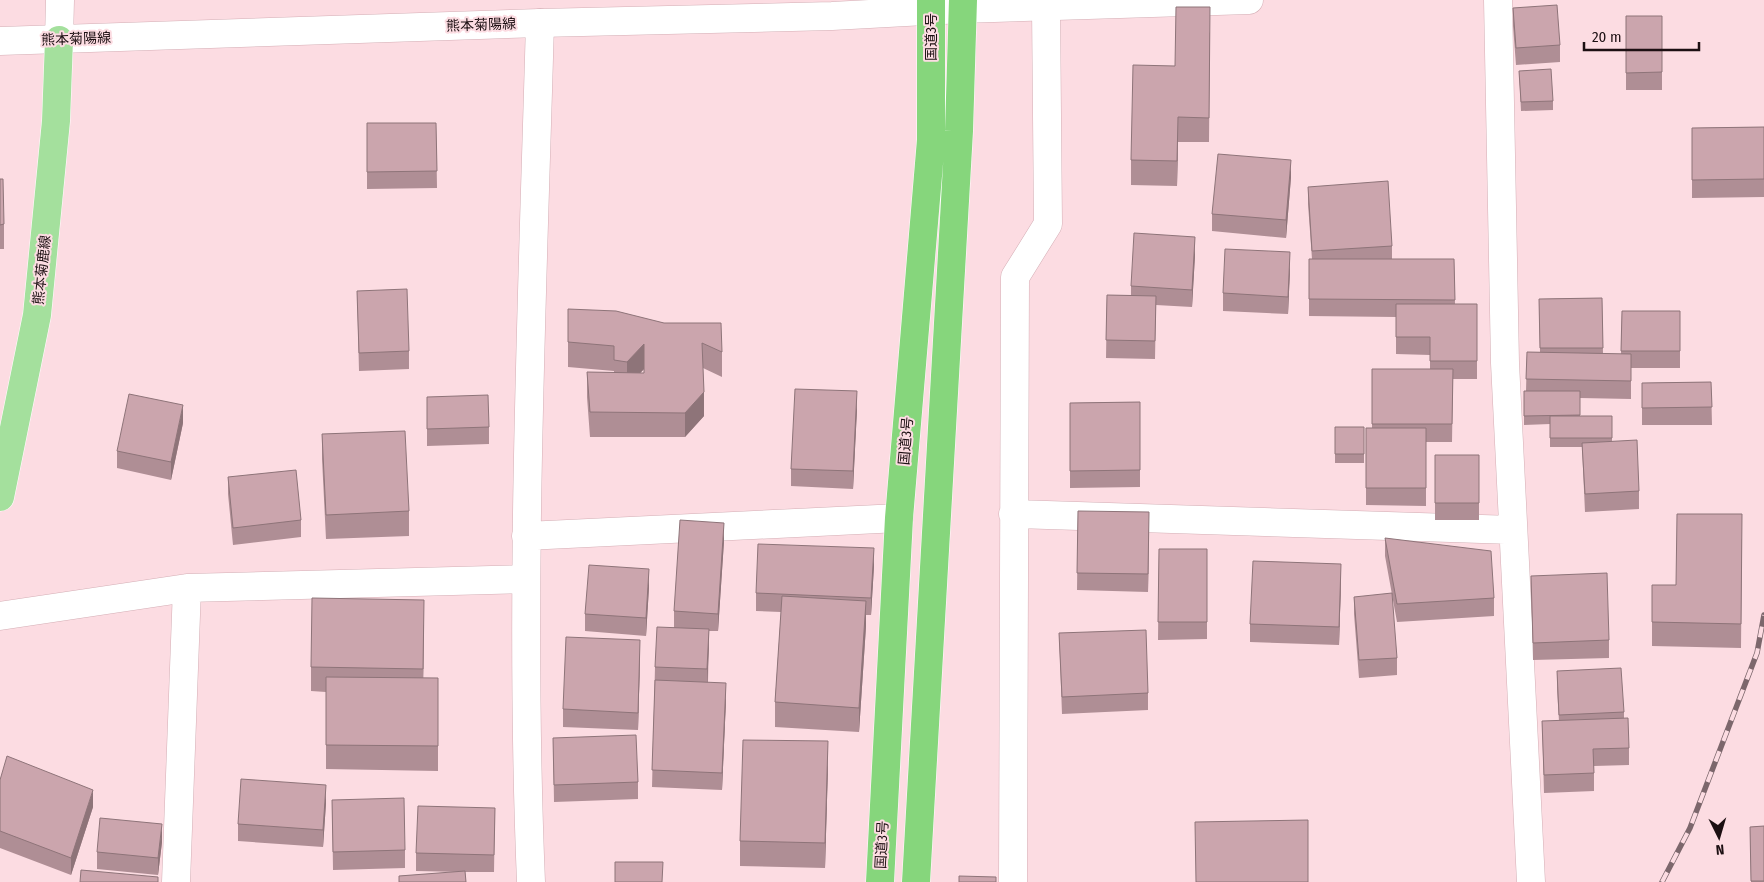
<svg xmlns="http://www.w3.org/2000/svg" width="1764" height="882" font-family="'Fira Sans Condensed','Noto Sans JP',sans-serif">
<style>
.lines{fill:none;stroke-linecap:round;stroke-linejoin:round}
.minor-casing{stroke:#d4aeb5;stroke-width:29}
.tertiary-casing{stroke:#d4aeb5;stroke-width:29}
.secondary-casing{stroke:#d4aeb5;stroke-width:29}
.primary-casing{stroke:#fff;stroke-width:29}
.trunk-casing{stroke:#fff;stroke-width:29}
.minor{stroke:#fff;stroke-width:28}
.tertiary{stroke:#fff;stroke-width:28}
.secondary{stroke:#fff;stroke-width:28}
.primary{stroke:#a4e09d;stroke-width:28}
.trunk{stroke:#86d67c;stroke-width:28}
.rail-casing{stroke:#7c676c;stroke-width:5.5}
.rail{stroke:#fcdce2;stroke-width:4;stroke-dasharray:11;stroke-linecap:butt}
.wall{fill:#af8e95;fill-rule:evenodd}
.shaded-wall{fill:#8e7479}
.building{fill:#cba5ad;stroke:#8e7479}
.labels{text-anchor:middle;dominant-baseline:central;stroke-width:4;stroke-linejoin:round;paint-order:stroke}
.street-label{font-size:14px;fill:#1c0f12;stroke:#fcdce2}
</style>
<rect width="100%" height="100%" fill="#fcdce2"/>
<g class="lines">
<defs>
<path id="minor" d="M1498,0L1505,363L1531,882
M59,40L60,0
M1013,514L1513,530
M526,536L899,518
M0,616L187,588L525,579
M176,882L187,588
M531,882C519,596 532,309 540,23
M1013,882L1015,277L1048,224L1046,7"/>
<path id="tertiary" d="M962,9L1249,0"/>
<path id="secondary" d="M0,41L540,23L832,16L962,9"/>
<path id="primary" d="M0,497L37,315L56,121L59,40"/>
<path id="trunk" d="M880,882L899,518L931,140V0
M916,882L959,131L963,0"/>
</defs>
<use href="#minor" class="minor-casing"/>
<use href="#tertiary" class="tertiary-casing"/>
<use href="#secondary" class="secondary-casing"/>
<use href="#primary" class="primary-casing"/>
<use href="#trunk" class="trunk-casing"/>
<use href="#minor" class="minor"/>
<use href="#tertiary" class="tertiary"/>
<use href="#secondary" class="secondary"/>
<use href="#primary" class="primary"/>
<use href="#trunk" class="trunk"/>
<defs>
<path id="rail" d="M1662,882L1690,828L1757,653L1764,615"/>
</defs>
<use href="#rail" class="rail-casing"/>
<use href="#rail" class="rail"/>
</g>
<path class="wall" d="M1513,8L1560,45V62L1516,65L1513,26Z
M1626,16H1662V90H1626Z
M1210,32L1209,142H1178L1177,186L1131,185V160L1175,66Z
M1519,71L1553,101V110L1521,111Z
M367,123H436L437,188L367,189Z
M1764,127V197L1692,198V128Z
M1291,177L1286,238L1212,231V214Z
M0,179L4,224V249H0Z
M1308,187L1392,246V259H1454L1455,304H1477V379H1453L1452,442H1426V506L1366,505V428H1372V369H1430V355L1396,354V317L1309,316V259H1312L1308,204Z
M1195,255L1192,307L1156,305L1155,359L1106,358L1107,295H1131V286Z
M1290,269L1288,314L1223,311V293Z
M357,291L409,351V369L359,371Z
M1602,298L1603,354H1621L1622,311H1680V368H1631V399L1580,398V416H1612V441L1639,491V509L1585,512L1582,447H1550V424L1524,425V391H1526L1527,352H1540L1539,299Z
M568,309L664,323L722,352V377L703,368L704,416L685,437H590L587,397V372L614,373V371L568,367ZM644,369V373H640Z
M1711,382L1712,425H1642V383Z
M427,397L489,427V444L427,446Z
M1140,402V487L1070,488V403Z
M857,409L853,489L791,486V469Z
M183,423L171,480L117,468V451Z
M1335,427H1364V463H1335Z
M322,434L409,511V536L326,539L322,459Z
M1435,455H1479V520H1435Z
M228,477L301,520V537L233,545L228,494Z
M1078,511L1149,530L1148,592L1077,590Z
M1385,538L1494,598V616L1397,622L1385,556Z
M1742,539L1741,648L1652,646V585H1676Z
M724,541L718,631H709L708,682L726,700L722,790L652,787L655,667L674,627V611Z
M1159,549H1207V639L1158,640Z
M874,566L871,615H866V626L859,732L775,727V702L781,612L756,611V593Z
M1531,576L1609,640V658L1533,660Z
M1341,582L1339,645L1250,642V624Z
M649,587L646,636L585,631V614Z
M1354,597L1397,658V675L1359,678L1354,614Z
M424,625L423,678H438V771L326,769V692L311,691V667Z
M1059,633L1148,693V710L1062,714Z
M640,658L638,730L563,727V709Z
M1557,671L1624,712V718L1629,748V765L1594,766V791L1544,793L1542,721H1559L1557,689Z
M553,738L638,782V799L554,802Z
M828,766L825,868L740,866V841Z
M0,780L93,807L71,875L0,848Z
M332,800L405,850V868L333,870Z
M326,803L323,847L238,841V824Z
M495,808L494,872H465L466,882H399V876L462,872L416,871V853Z
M1764,826V882H1751L1750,827Z
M162,842L158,875L97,869V852Z"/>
<path class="shaded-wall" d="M1178,117V142L1177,186V161Z
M1291,160V177L1286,238V220Z
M1195,237V255L1192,307V290Z
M1290,252V269L1288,314V297Z
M644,344V369L627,387V362Z
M857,391V409L853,489V471Z
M704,392V416L685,437V413Z
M183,405V423L171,480V462Z
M1149,512V530L1148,592V574Z
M724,523V541L718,631V614Z
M874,548V566L871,615V598Z
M1341,564V582L1339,645V627Z
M649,569V587L646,636V618Z
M424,600V625L423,694V669Z
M866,601V626L859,732V708Z
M709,629V646L707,687V669Z
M640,640V658L638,730V713Z
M726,683V700L722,790V773Z
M828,741V766L825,868V843Z
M326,785V803L323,847V830Z
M93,790V807L71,875V858Z
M162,824V842L158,875V858Z"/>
<path class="building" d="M1557,5L1560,45L1516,48L1513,8Z
M1176,7H1210L1209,118L1178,117L1177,161L1131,160L1133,65L1175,66Z
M1626,16H1662V72L1626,73Z
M1551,69L1553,101L1521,102L1519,71Z
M367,123H436L437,171L367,172Z
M1764,127V179L1692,180V128Z
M1218,154L1291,160L1286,220L1212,214Z
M0,179H3L4,224L0,225Z
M1388,181L1392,246L1312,251L1308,187Z
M1134,233L1195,237L1192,290L1131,286Z
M1225,249L1290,252L1288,297L1223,293Z
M1309,259H1454L1455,300L1309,299Z
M407,289L409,351L359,353L357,291Z
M1107,295L1156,296L1155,341L1106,340Z
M1602,298L1603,348H1540L1539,299Z
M1396,304H1477V361H1430V337H1396Z
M568,309L616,311L664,323H721L722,352L702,343L704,392L685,413L590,412L587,372L644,373V344L627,362L614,360V346L568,342Z
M1622,311H1680V351H1621Z
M1527,352L1631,354V381L1526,379Z
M1372,369H1453L1452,424H1372Z
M1711,382L1712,407L1642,408V383Z
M795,389L857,391L853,471L791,469Z
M1524,391H1580V415L1524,416Z
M129,394L183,405L171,462L117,451Z
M488,395L489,427L427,429V397Z
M1140,402V470L1070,471V403Z
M1550,416H1612V438H1550Z
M1335,427H1364V454H1335Z
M1366,428H1426V488H1366Z
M405,431L409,511L326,515L322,434Z
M1637,440L1639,491L1585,494L1582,443Z
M1435,455H1479V503H1435Z
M296,470L301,520L233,528L228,477Z
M1078,511L1149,512L1148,574L1077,573Z
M1677,514H1742L1741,624L1652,622V585H1676Z
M680,520L724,523L718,614L674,611Z
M1385,538L1491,551L1494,598L1397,604Z
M758,544L874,548L871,598L756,593Z
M1159,549H1207V622H1158Z
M1253,561L1341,564L1339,627L1250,624Z
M589,565L649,569L646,618L585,614Z
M1607,573L1609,640L1533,643L1531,576Z
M1392,593L1397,658L1359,660L1354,597Z
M782,596L866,601L859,708L775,702Z
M312,598L424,600L423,669L311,667Z
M657,627L709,629L707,669L655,667Z
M1146,630L1148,693L1062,697L1059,633Z
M566,637L640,640L638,713L563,709Z
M1621,668L1624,712L1559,715L1557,671Z
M326,677L438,678V746L326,745Z
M655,680L726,683L722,773L652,770Z
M1628,718L1629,748L1593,749L1594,773L1544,775L1542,721Z
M636,735L638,782L554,785L553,738Z
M743,740L828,741L825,843L740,841Z
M7,756L93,790L71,858L0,831V780Z
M241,779L326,785L323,830L238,824Z
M404,798L405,850L333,852L332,800Z
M418,806L495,808L494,855L416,853Z
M100,818L162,824L158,858L97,852Z
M1308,820V882H1196L1195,822Z
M1764,826V881H1751L1750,827Z
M615,862H663L662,882H615Z
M81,870L158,877V882H80Z
M465,871L466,882H399V876Z
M959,876L996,877V882H959Z"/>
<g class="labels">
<g class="street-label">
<text transform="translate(481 25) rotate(-2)">熊本菊陽線</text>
<text transform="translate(931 37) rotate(-90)">国道3号</text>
<text transform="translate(76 39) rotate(-2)">熊本菊陽線</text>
<text transform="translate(42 270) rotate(-84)">熊本菊鹿線</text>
<text transform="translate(906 441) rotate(-85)">国道3号</text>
<text transform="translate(882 845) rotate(-87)">国道3号</text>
</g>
</g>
<g transform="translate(1719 837) rotate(175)" stroke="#fcdce2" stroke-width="4" paint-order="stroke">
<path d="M0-4L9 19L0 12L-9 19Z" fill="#1c0f12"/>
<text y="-8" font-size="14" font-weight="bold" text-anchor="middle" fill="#1c0f12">N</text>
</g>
<path d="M1584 42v8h115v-8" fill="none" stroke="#1c0f12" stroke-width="2.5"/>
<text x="1592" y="42" font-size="15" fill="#1c0f12" stroke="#fcdce2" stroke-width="4" paint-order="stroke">20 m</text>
</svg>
